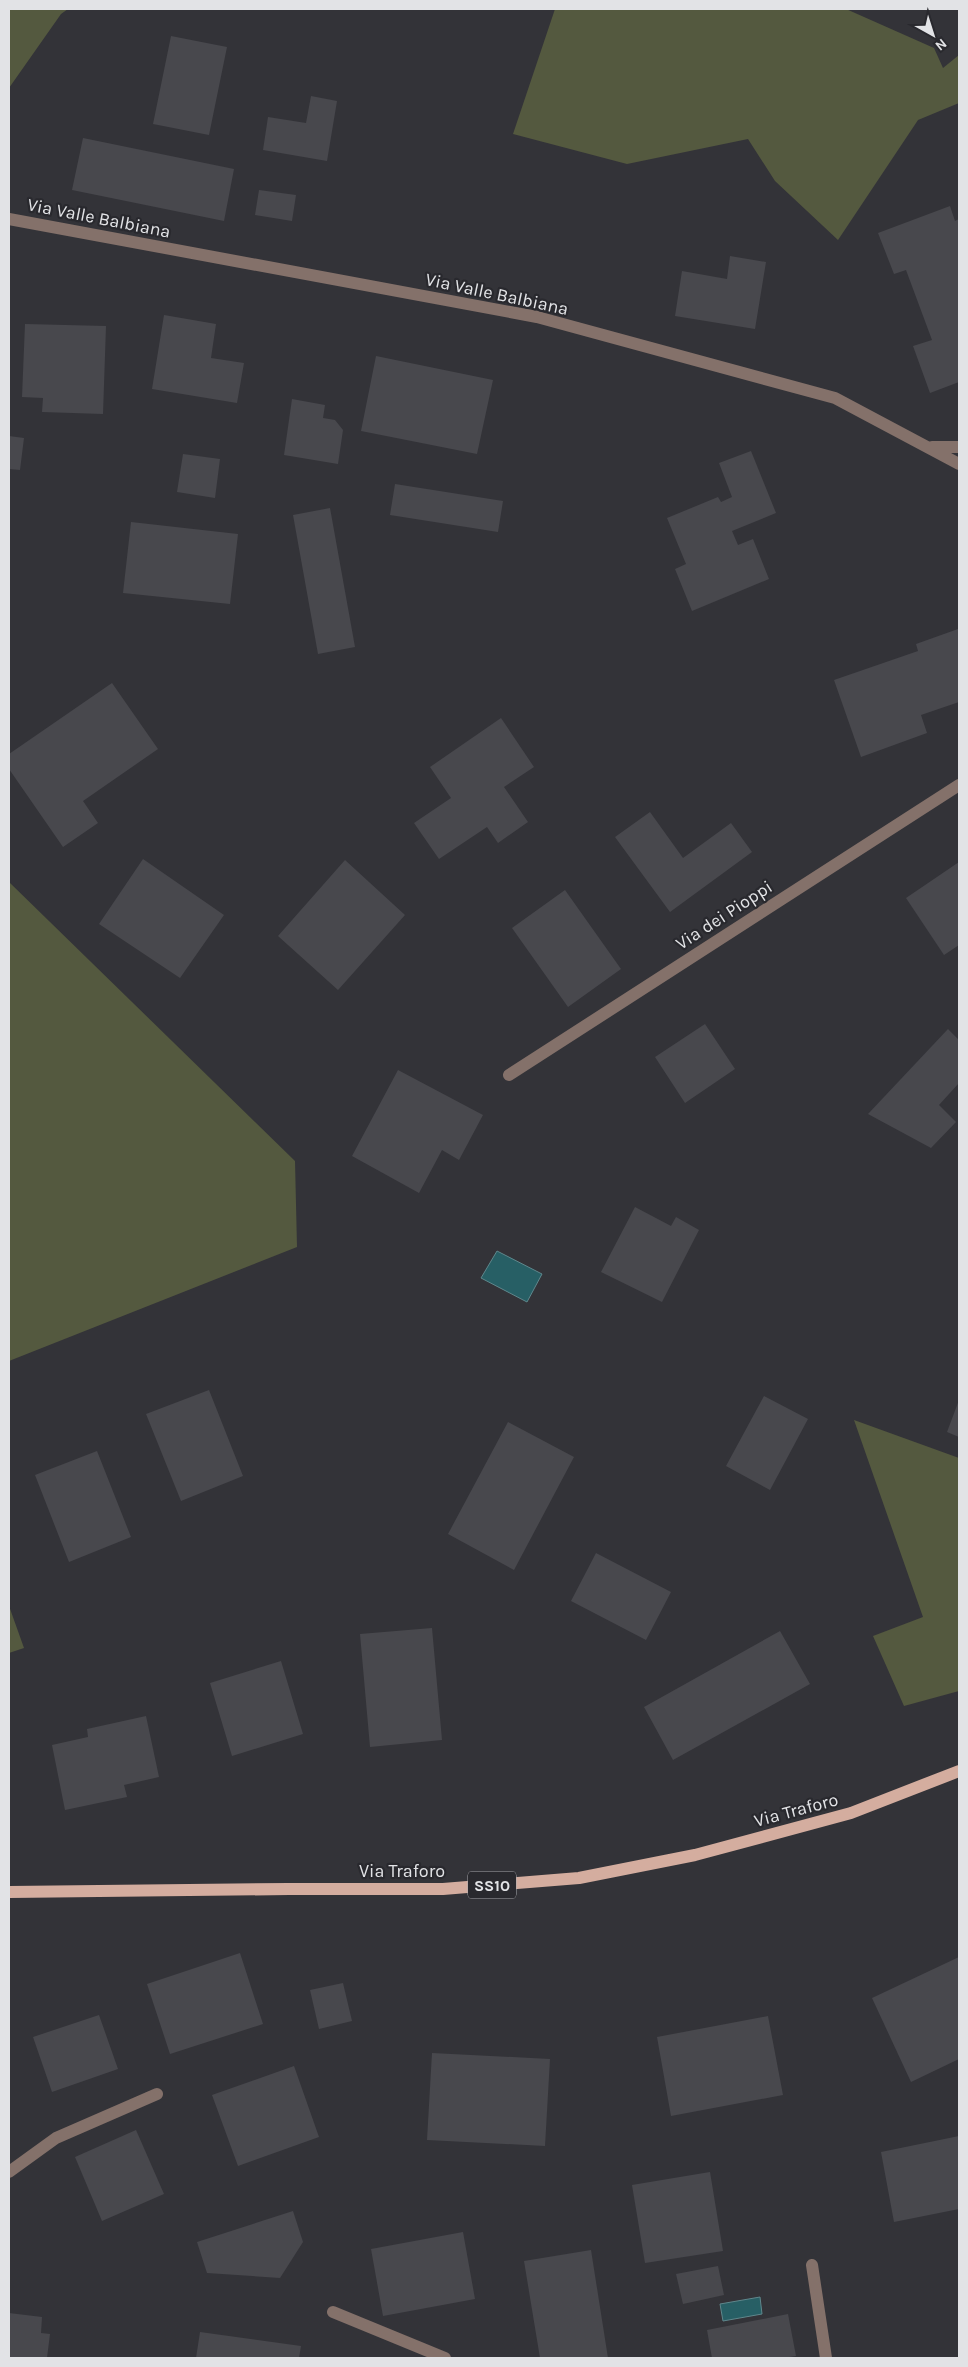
<svg xmlns="http://www.w3.org/2000/svg" width="968" height="2367" font-family="Karla,sans-serif">
<style>
.green{fill:#54593f}
.water{fill:#275f65;stroke:#5f878c}
.building{fill:#48484d}
.lines{fill:none;stroke-linecap:round;stroke-linejoin:round}
.minor{stroke:#84716a;stroke-width:12}
.major{stroke:#d4ad9f;stroke-width:12}
.labels{text-anchor:middle;dominant-baseline:central;stroke-width:4.5;stroke-linejoin:round;paint-order:stroke}
.shield{fill:#29292e;stroke:#aaabaf;stroke-width:1}
.shield-label{font-size:16px;font-weight:bold;fill:#e2e3e6}
.street-label{font-size:18px;fill:#e2e3e6;stroke:#29292e}
</style>
<rect width="100%" height="100%" fill="#333338"/>
<path class="green" d="M9,9H68L61,14L9,88Z
M555,9H846L934,48L943,68L959,55V103L918,120L838,240L775,181L748,139L627,164L513,134Z
M9,882L295,1161L297,1247L9,1361Z
M854,1420L959,1458V1691L904,1706L873,1636L923,1617Z
M9,1606L24,1648L9,1653Z"/>
<path class="water" d="M497,1251L542,1274L527,1302L481,1278Z
M760,2297L762,2314L723,2321L720,2304Z"/>
<path class="building" d="M171,36L227,47L209,135L153,124Z
M311,96L337,101L327,161L263,150L268,117L306,123Z
M83,138L234,169L224,221L72,190Z
M259,190L296,195L292,221L255,215Z
M950,206L955,221L959,219V382L930,393L913,346L932,340L906,270L894,274L878,233Z
M730,256L766,262L755,329L675,316L682,271L727,279Z
M164,315L216,324L211,358L244,363L237,403L152,389Z
M25,324L106,326L103,414L42,412L43,398L22,397Z
M376,356L493,380L477,454L361,431Z
M292,399L325,405L323,418L335,420L343,430L338,464L284,455Z
M9,436L24,438L20,470L9,469Z
M751,451L776,513L732,531L738,545L753,539L769,579L692,611L675,569L686,564L667,518L718,497L721,502L732,497L719,463Z
M183,454L220,459L215,498L177,492Z
M395,484L503,501L498,532L390,515Z
M330,508L355,647L318,654L293,515Z
M131,522L238,534L230,604L123,593Z
M958,629L959,702L921,715L927,733L861,757L834,680L918,651L916,644Z
M112,683L158,749L83,801L98,823L63,847L9,769V754Z
M501,718L534,767L504,787L528,822L498,843L487,827L439,859L414,823L451,798L430,767Z
M650,812L683,858L731,823L752,852L670,912L615,837Z
M143,859L224,915L180,978L99,924Z
M345,860L405,915L338,990L278,936Z
M959,862V945L944,955L906,898Z
M565,890L621,969L568,1007L512,928Z
M705,1024L735,1069L685,1103L655,1057Z
M948,1029L959,1040V1083L939,1105L956,1122L931,1148L868,1114Z
M398,1070L483,1115L459,1160L442,1150L419,1193L352,1156Z
M635,1207L671,1226L676,1217L699,1230L662,1302L601,1272Z
M209,1390L243,1476L181,1501L146,1414Z
M764,1396L808,1419L770,1490L726,1466Z
M959,1400V1437L947,1432Z
M508,1422L574,1457L514,1570L448,1534Z
M97,1451L131,1537L69,1562L35,1475Z
M596,1553L671,1592L646,1640L571,1601Z
M432,1628L442,1740L370,1747L360,1634Z
M780,1631L810,1684L673,1760L644,1707Z
M281,1661L303,1734L232,1756L210,1683Z
M146,1716L159,1777L124,1785L127,1797L65,1810L52,1745L88,1737L87,1729Z
M240,1953L263,2024L170,2054L147,1984Z
M959,1957V2059L911,2082L872,1998Z
M343,1983L352,2021L319,2029L310,1990Z
M99,2015L118,2069L52,2092L33,2037Z
M768,2016L783,2095L671,2116L657,2037Z
M432,2053L550,2059L545,2146L427,2140Z
M294,2066L319,2137L238,2166L212,2095Z
M136,2130L164,2194L102,2221L75,2157Z
M959,2136V2209L894,2222L881,2152Z
M710,2172L723,2251L645,2263L632,2185Z
M293,2211L303,2242L280,2278L207,2273L197,2242Z
M463,2232L475,2299L383,2316L371,2249Z
M591,2250L608,2358H540L524,2261Z
M718,2266L724,2295L683,2304L676,2274Z
M9,2313L42,2317L41,2333L50,2334L47,2358H9Z
M788,2314L796,2356L783,2358H712L707,2330Z
M200,2332L301,2346L299,2358H196Z"/>
<g class="lines">
<path class="minor" d="M9,219L537,317L835,398L959,464
M932,447H959
M509,1075L959,785
M9,2172L56,2138L157,2094
M812,2265L826,2358
M333,2312L445,2358"/>
<path class="major" d="M9,1892L289,1889H443L579,1878L695,1855L851,1813L959,1771"/>
</g>
<g class="labels">
<rect class="shield" x="468" y="1871.5" width="48" height="27" rx="4"/>
<g class="shield-label">
<text x="492" y="1885">SS10</text>
</g>
<g class="street-label">
<text transform="translate(99 218) rotate(11)">Via Valle Balbiana</text>
<text transform="translate(497 294) rotate(12)">Via Valle Balbiana</text>
<text transform="translate(724 915) rotate(-33)">Via dei Pioppi</text>
<text transform="translate(796 1810) rotate(-15)">Via Traforo</text>
<text x="402" y="1871">Via Traforo</text>
</g>
</g>
<rect width="968" height="2367" fill="none" stroke="#e2e3e6" stroke-width="20"/>
<g transform="translate(933 35) rotate(141)" stroke="#29292e" stroke-width="4" paint-order="stroke">
<path d="M0-4L9 19L0 12L-9 19Z" fill="#e2e3e6"/>
<text y="-8" font-size="14" font-weight="bold" text-anchor="middle" fill="#e2e3e6">N</text>
</g>
</svg>
